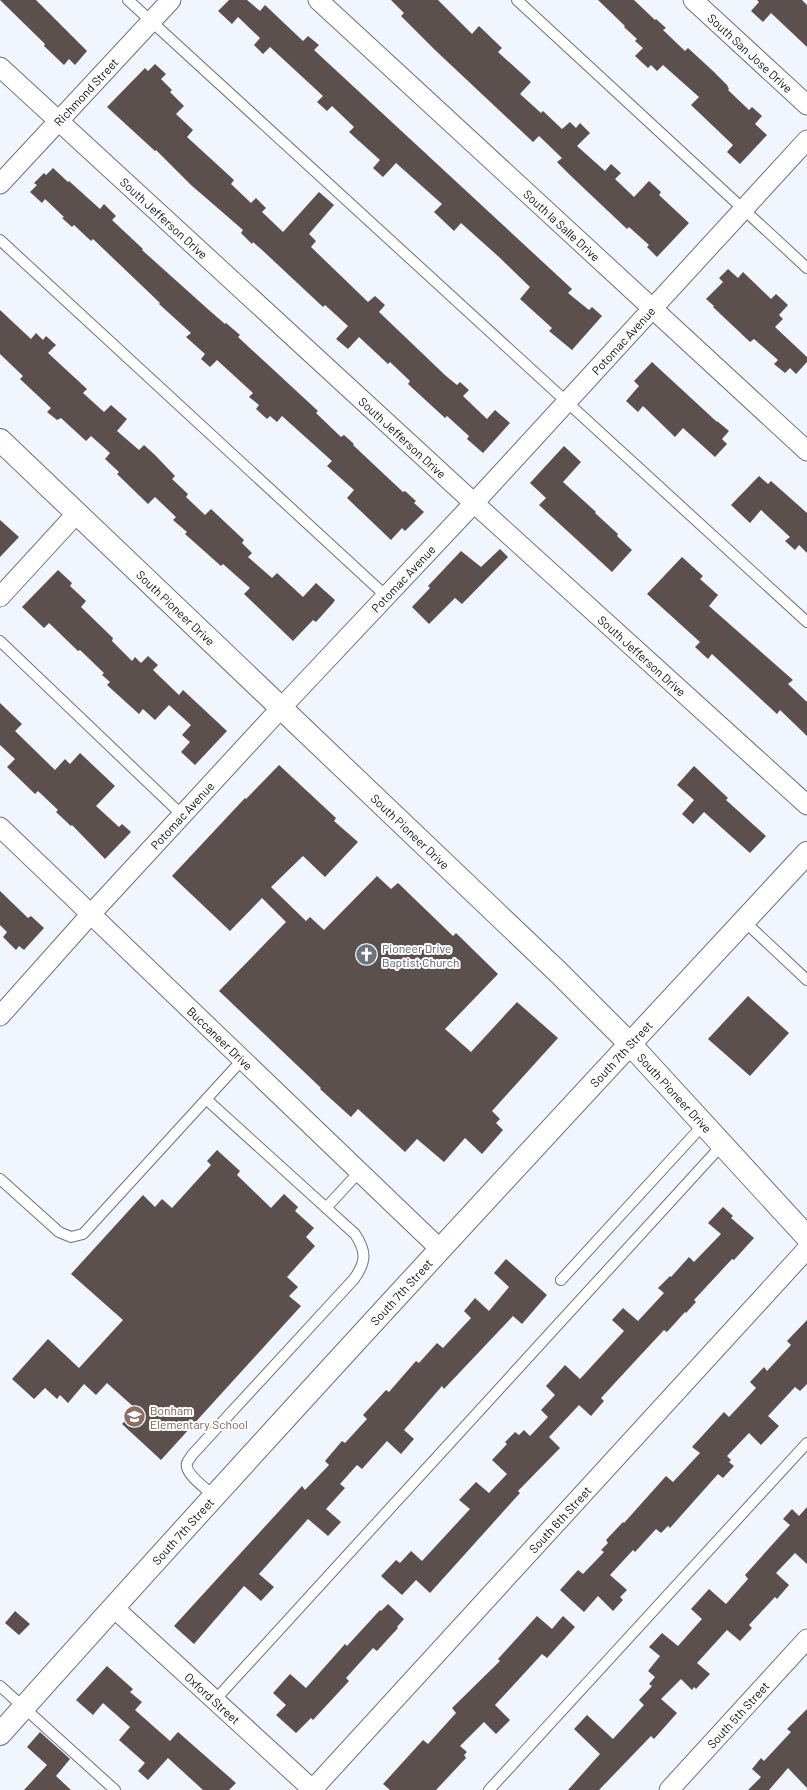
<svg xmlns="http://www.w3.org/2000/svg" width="807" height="1790" font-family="Barlow,sans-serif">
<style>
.building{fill:#5b504e}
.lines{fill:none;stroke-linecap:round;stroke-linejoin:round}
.lane-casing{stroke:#6e717b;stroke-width:12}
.street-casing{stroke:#6e717b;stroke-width:21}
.secondary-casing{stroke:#6e717b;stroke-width:24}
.lane{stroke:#fff;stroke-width:10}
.street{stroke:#fff;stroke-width:19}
.secondary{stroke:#fff;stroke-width:22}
.labels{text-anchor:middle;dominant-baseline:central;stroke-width:4;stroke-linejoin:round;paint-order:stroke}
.street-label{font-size:12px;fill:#0e1013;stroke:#fff}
.worship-label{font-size:12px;fill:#5b616d;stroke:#fff;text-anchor:start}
.education-label{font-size:12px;fill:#785e54;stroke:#fff;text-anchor:start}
</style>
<rect width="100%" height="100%" fill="#f1f5fd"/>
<path class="building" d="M0,0H36L87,51L75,65L69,59L64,65L44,46L45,44Z
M229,0H247L260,11L265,5L303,41L308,36L319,45L314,50L572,289L568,293L589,310L592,307L602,316L572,350L549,331L552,328L520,299L530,287L499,257L461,223L454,231L434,212L442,204L396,163L383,177L373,168L380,160L349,132L354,127L332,106L327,111L317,102L323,96L270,47L263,54L254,45L260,38L238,17L232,24L218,11Z
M391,0H438L472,34L479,26L502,48L498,52L531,82L520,94L541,113L543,111L562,129L570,122L576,128L580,123L590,133L577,146L605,171L611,164L621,173L615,179L634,197L649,181L661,192L659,195L689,223L657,257L647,247L649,245L629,227L627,229L572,177L557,162L562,158L539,136L533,142L435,50L401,16L404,13Z
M598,0H634L655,20L656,19L666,28L663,30L685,51L688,48L713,71L727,85L729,89L728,90L749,110L752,107L762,116L755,124L767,135L740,164L727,152L733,145L691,105L699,97L663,65L657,71L651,65L648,68L635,56L643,48L635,41L637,39L624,27L625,26Z
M757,0H802L807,5V47L771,13L763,22L751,11L759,2Z
M155,64L166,74L161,79L172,90L170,92L184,106L176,114L193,130L187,137L234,180L231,184L251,203L256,198L266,208L262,212L283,232L319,192L334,205L309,234L316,241L311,247L368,302L375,296L385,305L379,312L446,376L457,385L460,382L469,390L463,396L487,419L495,410L510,423L483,453L467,439L469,436L447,416L445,418L408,384L410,381L390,362L388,364L359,337L348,349L336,339L348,326L325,305L323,307L261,249L253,242L252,244L241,233L243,230L191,185L156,150L155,151L107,107L145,68L148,71Z
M53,168L68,182L69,181L100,209L104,204L116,216L112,220L143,249L142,250L210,311L225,324L226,323L240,335L238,337L318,411L316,413L341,437L344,435L354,444L353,445L403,492L405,491L416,501L414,503L424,512L405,531L402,528L391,540L347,498L354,490L327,466L332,461L282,416L277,422L270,416L267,419L256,409L259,405L249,397L253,393L217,360L210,367L201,359L205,354L186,337L191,333L159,304L160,303L93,239L91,241L74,225L72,227L62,218L64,217L45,199L42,203L30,192L37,185L34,183L44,173L46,175Z
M728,269L738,278L743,272L771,299L776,294L788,305L779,315L783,319L775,327L807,357V362L796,374L790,368L785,373L774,364L778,360L754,339L750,342L713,307L714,306L706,299L723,282L719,278Z
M0,310L31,339L36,333L43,340L46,336L56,345L48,353L87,389L83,393L104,412L111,405L127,419L117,431L139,450L144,445L155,455L175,476L172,479L188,494L186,497L205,515L211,509L244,540L242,543L252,553L248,557L272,578L277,573L303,597L316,583L335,600L333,603L316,622L313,620L293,641L244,594L250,588L223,564L221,566L185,534L187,532L173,520L176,517L155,497L148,504L117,474L119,472L105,459L110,453L91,436L86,441L61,418L57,420L47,412L51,408L20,379L23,376L0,354Z
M652,362L717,422V421L729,431L722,439L727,444L715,457L683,428L675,437L643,406L638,412L626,401L639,386L634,381Z
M564,446L581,462L563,482L596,512L595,513L618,534L617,536L632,550L612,572L539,505L546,498L530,483Z
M759,476L768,484L771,481L807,513V553L799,545L795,550L785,541L790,537L761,510L750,523L731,505Z
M0,520L19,537L0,557Z
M500,549L508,557L462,604L455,598L429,624L412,607L430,588L428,586L461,551L481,567Z
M682,557L703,576L700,579L718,595L709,606L793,680L788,684L807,702V736L780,710L777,714L712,654L708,659L695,647L700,642L647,594Z
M58,570L72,583L70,586L86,601L81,607L113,638L112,641L132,661L135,657L141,663L148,656L158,665L153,670L179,695L183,690L227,731L195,765L181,752L190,742L182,735L191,725L169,705L155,720L143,709L139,714L107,685L110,682L102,675L104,673L80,650L78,651L49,623L44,628L22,607Z
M0,703L22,724L15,731L55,770L65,759L70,764L80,753L115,786L96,806L119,827L122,824L131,832L105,859L72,825L71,826L56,812L58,810L38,791L35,794L7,767L15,759L0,745Z
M279,765L336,818L334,821L358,842L325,877L303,856L271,887L306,921L310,917L324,930L377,876L391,889L398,883L453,936L456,933L498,974L445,1029L471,1052L517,1002L558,1038L492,1111L500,1119L496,1123L503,1130L482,1154L465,1138L444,1162L417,1139L405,1152L358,1109L351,1117L320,1089L321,1088L219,991L286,922L262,898L230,931L172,876L245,798L246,799Z
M694,766L728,798L726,800L766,836L750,853L704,812L693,824L682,814L694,800L677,785Z
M0,891L28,918L31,916L44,928L24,950L19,946L16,950L3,937L7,932L0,925Z
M748,996L789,1033L750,1076L708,1039Z
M217,1150L240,1171L237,1175L271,1208L284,1194L298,1207L295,1211L314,1228L306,1237L315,1246L287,1277L298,1287L289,1296L301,1306L161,1460L122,1424L136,1409L107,1383L96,1395L84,1384L68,1403L60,1395L57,1399L45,1388L34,1399L12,1379L48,1339L79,1368L123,1320L71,1274L143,1195L155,1207L162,1199L172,1208L211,1165L207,1161Z
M723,1207L733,1216L731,1218L754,1238L734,1260L732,1259L694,1300L696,1302L686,1313L685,1312L667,1332L664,1330L637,1359L601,1398L604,1401L591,1416L579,1405L549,1437L560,1448L518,1491L520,1493L430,1593L416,1580L402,1595L381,1576L396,1560L400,1563L411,1551L422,1561L470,1509L459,1500L476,1482L489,1493L507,1474L492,1460L507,1444L505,1442L515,1432L519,1435L524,1430L530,1436L548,1417L541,1410L555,1395L546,1386L565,1365L580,1379L624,1331L612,1320L623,1308L638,1321L664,1293L658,1288L670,1276L671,1277L689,1257L694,1262L721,1234L708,1223Z
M506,1259L547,1295L522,1324L513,1316L444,1389L442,1386L404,1430L414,1439L401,1454L387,1441L362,1469L357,1465L340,1484L345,1488L326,1509L341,1522L328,1536L308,1519L259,1574L274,1587L261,1601L244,1586L194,1644L174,1626L302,1486L305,1490L329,1465L325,1461L342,1441L345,1443L367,1419L363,1415L386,1390L389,1392L416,1361L419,1363L437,1343L443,1348L471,1318L464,1311L475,1298L489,1311L509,1287L494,1273Z
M807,1320V1384L800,1391L795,1387L768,1416L779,1426L761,1445L749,1433L727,1456L731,1460L729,1462L734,1466L723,1478L718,1474L670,1528L668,1526L661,1533L656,1529L635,1552L633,1550L610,1575L627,1590L620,1597L623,1600L613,1611L598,1596L584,1612L560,1590L578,1570L583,1574L604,1552L601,1550L608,1543L606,1540L623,1522L624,1523L666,1476L673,1482L700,1453L692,1447L724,1412L729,1417L756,1388L750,1382L764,1367L767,1371L791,1345L787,1341Z
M807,1507V1564L795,1553L776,1573L789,1585L777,1599L775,1597L749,1625L752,1628L740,1641L727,1630L697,1663L710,1674L696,1689L694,1687L692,1690L681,1679L661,1699L677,1713L654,1739L651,1736L599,1790H568L600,1754L574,1729L587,1715L613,1739L644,1705L639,1700L652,1686L649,1684L655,1677L648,1671L660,1656L649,1647L662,1633L678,1646L702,1619L691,1609L709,1589L726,1604L748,1579L745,1575L790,1525L783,1519L792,1509L799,1516Z
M388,1604L404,1619L397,1627L398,1628L377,1651L373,1648L346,1678L349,1681L313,1720L311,1718L296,1733L276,1715L286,1705L273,1693L290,1674L306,1688L345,1644L347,1646L380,1610L381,1611Z
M15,1611L30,1624L19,1635L5,1623Z
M537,1616L552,1629L563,1616L575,1627L547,1658L542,1654L495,1705L510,1720L496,1734L484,1722L460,1746L467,1752L464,1755L466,1758L436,1790H390L383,1784L423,1740L428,1744L456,1713L452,1708L500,1661L498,1659Z
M107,1666L133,1689L130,1692L142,1702L135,1710L170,1741L178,1732L236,1783L229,1790H203L168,1758L148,1780L138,1771L145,1763L119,1740L130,1727L103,1703L93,1715L76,1700Z
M807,1709V1788L788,1768L769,1790H748L761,1777L752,1769L761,1758L764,1761L791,1732L787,1729Z
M40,1732L70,1759L56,1776L71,1790H24L47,1765L27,1747Z"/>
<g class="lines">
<defs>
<path id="lane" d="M128,0L807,622
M517,0L807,268
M0,240L386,596
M0,641L182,815
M744,921L807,980
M206,1099L355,1234C367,1252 366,1262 354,1279L192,1455C191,1457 188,1460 187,1463C184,1474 207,1489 214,1496
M0,1179L59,1232L71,1237L83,1234L242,1060
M326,1208L359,1172
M561,1280L703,1125
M0,1686L115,1790
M215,1700L722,1145
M489,1790L807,1443"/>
<g id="street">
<path id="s1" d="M318,0L807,451"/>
<path id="s2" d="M693,0L807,105"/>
<path id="s3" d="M0,67L474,503L807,805"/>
<path id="s4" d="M0,184L171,0"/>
<path d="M0,597L77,513"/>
<path id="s5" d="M0,827L440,1249"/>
<path id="s6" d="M0,1016L90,915L281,708L474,503L807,140"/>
<path id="s7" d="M113,1607L313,1790"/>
<path id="s8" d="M312,1790L807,1249"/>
<path id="s9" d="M669,1790L807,1639"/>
</g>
<g id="secondary">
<path id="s10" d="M0,440L558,972L630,1044L807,1237"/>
<path id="s11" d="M0,1734C265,1437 536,1145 807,853"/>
</g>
</defs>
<use href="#lane" class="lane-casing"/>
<use href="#street" class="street-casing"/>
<use href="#secondary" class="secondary-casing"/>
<use href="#lane" class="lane"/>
<use href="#street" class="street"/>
<use href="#secondary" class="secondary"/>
</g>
<defs>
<symbol id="church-disc" viewBox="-11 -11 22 22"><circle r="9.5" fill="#6b7280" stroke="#fff"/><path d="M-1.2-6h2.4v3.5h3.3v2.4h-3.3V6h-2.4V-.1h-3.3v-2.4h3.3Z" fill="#fff"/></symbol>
<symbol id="school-disc" viewBox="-11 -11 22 22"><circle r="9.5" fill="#8d6e63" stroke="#fff"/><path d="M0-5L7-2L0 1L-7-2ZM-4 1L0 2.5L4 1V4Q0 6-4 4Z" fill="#fff"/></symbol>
</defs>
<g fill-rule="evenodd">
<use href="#church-disc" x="354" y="942" width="25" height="25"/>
<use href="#school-disc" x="122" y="1404" width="25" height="25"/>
</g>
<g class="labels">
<g class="street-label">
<text stroke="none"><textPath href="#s2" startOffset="78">South San Jose Drive</textPath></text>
<text stroke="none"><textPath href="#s4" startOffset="126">Richmond Street</textPath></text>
<text stroke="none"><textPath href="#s3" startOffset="223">South Jefferson Drive</textPath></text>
<text stroke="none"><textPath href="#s1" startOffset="332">South la Salle Drive</textPath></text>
<text stroke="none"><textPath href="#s6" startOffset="919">Potomac Avenue</textPath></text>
<text stroke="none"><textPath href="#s3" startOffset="547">South Jefferson Drive</textPath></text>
<text stroke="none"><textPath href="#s6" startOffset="595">Potomac Avenue</textPath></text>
<text stroke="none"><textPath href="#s10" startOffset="243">South Pioneer Drive</textPath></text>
<text stroke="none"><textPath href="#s3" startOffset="871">South Jefferson Drive</textPath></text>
<text stroke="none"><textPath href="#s6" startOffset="271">Potomac Avenue</textPath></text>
<text stroke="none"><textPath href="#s10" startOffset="567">South Pioneer Drive</textPath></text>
<text stroke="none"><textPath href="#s5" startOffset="305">Buccaneer Drive</textPath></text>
<text stroke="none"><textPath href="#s11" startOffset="921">South 7th Street</textPath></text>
<text stroke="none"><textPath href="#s10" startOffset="939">South Pioneer Drive</textPath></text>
<text stroke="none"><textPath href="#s11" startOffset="597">South 7th Street</textPath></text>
<text stroke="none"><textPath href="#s8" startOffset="367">South 6th Street</textPath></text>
<text stroke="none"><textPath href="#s11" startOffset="273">South 7th Street</textPath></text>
<text stroke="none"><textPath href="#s7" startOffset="135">Oxford Street</textPath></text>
<text stroke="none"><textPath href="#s9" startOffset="102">South 5th Street</textPath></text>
</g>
<g class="worship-label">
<text x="382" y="948">Pioneer Drive<tspan x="382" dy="14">Baptist Church</tspan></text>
</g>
<g class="education-label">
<text x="150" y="1410">Bonham<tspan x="150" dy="14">Elementary School</tspan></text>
</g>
</g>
</svg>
